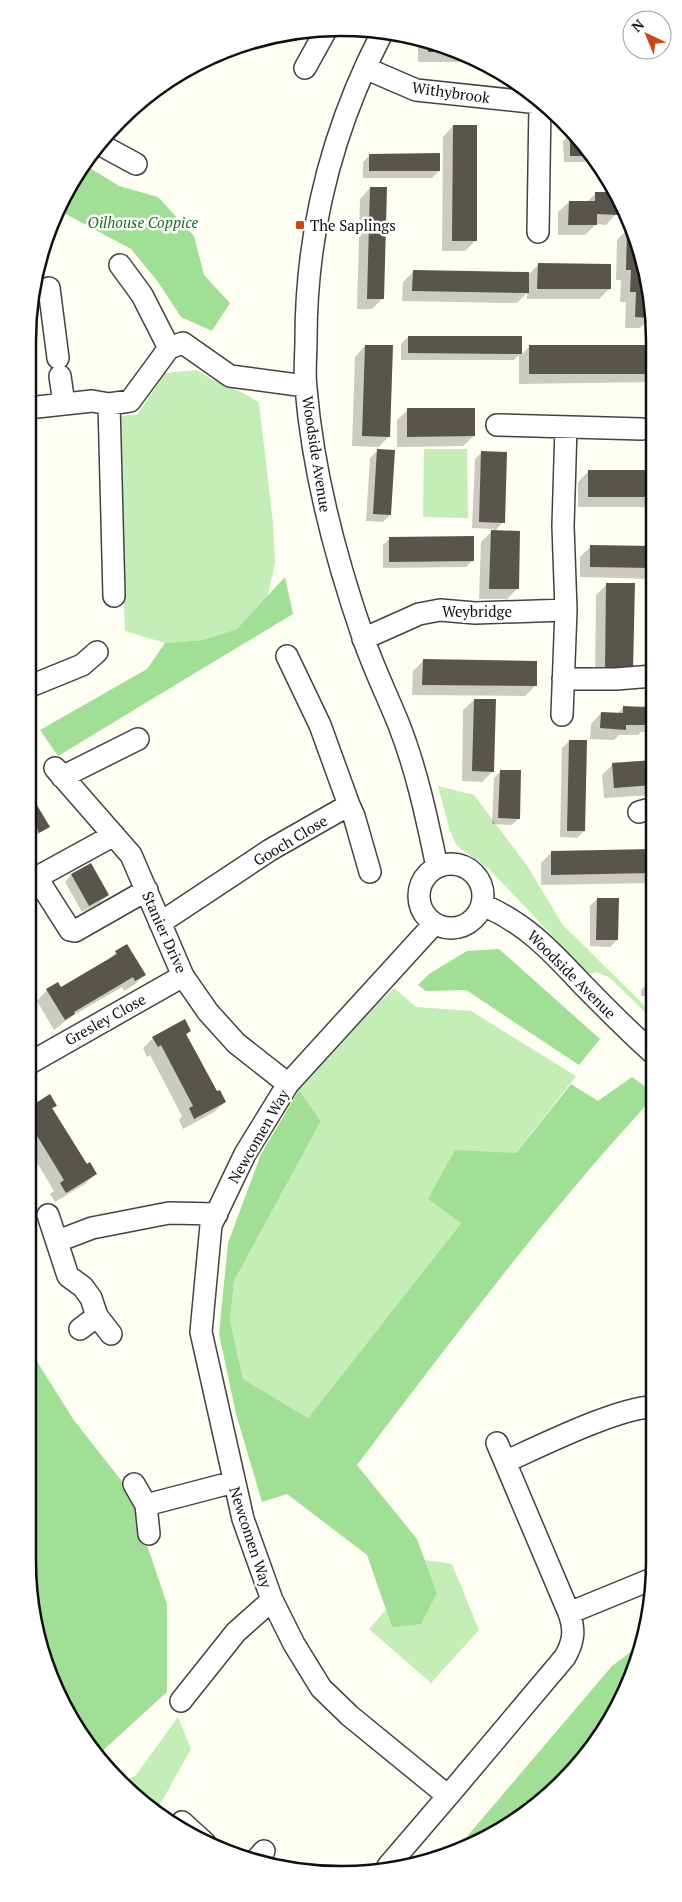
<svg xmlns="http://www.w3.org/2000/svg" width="682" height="1902" font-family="'PT Serif',serif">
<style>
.green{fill:#c4edb8}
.forest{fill:#a2df96}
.shadow{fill:#0003}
.building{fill:#59554b}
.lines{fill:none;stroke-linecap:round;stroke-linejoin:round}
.minor-casing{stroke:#434343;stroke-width:24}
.minor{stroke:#fff;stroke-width:21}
.poi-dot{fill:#cb471c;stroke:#fff;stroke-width:2}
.labels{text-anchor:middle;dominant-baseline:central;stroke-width:5;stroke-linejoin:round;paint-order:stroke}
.street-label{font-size:15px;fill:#101010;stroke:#fff}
.park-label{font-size:15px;font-style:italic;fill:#1a6d21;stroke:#fff}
.poi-label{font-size:15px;fill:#101010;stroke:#fff;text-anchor:start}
.rim{fill:none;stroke:#101010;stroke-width:2.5}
</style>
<rect width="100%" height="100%" fill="#fefff2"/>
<path class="green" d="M197,370C217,385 240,388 259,403L273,523L275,563L267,599L237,629L202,640L165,643L125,631L116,417L138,414L165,373Z
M424,449H467L468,518L423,517Z
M648,580H652L653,659L649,660Z
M438,786L474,795L528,867L563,925L653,1014V1020L609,977L596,972L589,974L488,868L457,846L450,831Z
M394,988L416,1007L471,1011L576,1076L308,1418L243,1379L230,1320L234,1281L321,1121L299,1090L300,1079Z
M425,1560L452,1564L479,1630L431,1683L369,1629L386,1610L392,1627L437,1593Z
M178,1717L191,1749L158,1808L124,1782L136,1775Z"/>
<path class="forest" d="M85,165L119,186L158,197L194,236L204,275L230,303L212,331L181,317L158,282L131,249L62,212Z
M285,577L293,614L58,756L40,730L147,669L165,643L202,640L237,629Z
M499,949L600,1039L579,1065L466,990L426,991L418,985L429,974L467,951Z
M632,1077L653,1092L654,1102L651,1100C545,1215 451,1341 357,1465L417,1539L437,1593L421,1624L392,1627L367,1555L287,1494L262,1502L236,1414L219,1334L228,1243L261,1154L299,1090L321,1121L234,1281L230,1320L243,1379L308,1418L461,1223L428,1199L455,1150L516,1153L571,1084L598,1101Z
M28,1347L73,1419L128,1489L167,1604V1692L98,1755L51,1681L28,1561Z
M644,1642L602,1735L515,1822L458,1847L612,1666Z"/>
<path class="shadow" d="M422,38L480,62H418V39Z
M453,126L476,240L465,251H442L443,137Z
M570,134H577L593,158L589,162H564L563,141Z
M370,155L439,171L432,178H363V162Z
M370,188L383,298L372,309H357L360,199Z
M614,190L622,203L626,215H615L606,225L596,224L585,235H558V212L569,202H587L596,193H611Z
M627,230H631L647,283L650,318L640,328H625L626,302H620L621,280H616L617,240Z
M538,265L610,288L599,299H527V293L517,303L402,301L403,282L413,272L529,274Z
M408,337H521V355L530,346H652V382L519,384V355L514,360H401V344Z
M365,346L389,436L379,447L352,446L355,357Z
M408,410L474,436L463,446L397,447V420Z
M377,451L390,515L383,522L366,521L370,458Z
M482,452L503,522L494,532L517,589L507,599H479L481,542L494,529L472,528L475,459Z
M589,471H652V507H578V482Z
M390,538L473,560L466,567L383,568V545Z
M591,546L652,547V579L580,577V557Z
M607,584L632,670L595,681L596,595Z
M423,661L535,686L525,696L412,695L413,671Z
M474,700L493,771L482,782L462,781L463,710Z
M647,703H653V732H641L638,735H619L614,740L590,739L591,724L601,713L617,714L624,707L642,708Z
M569,741L584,831L577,838L560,837L562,748Z
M653,761V795L604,798L602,775L613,764Z
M501,771L519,818L512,825L492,824L494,778Z
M31,797L48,826L28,842V799Z
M653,850V880L650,883L541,885V863L552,852Z
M90,864L108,895L101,902L82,912L65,882L71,875Z
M597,899L617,940L610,947L590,946V906Z
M116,952L144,975L134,985L124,991L122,987L72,1016L54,1030L37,1001L47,990L60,989L106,962Z
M648,983H653V996H641V990Z
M189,1031L186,1035L216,1093L225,1102L214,1112L183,1129L179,1120L182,1116L150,1055L147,1057L143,1048L153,1038Z
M50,1096L55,1105L52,1109L87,1166L96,1173L85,1184L55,1202L50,1194L54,1191L28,1148V1109Z"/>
<path class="building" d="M428,41L456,52H428Z
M453,125H477V241H452Z
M570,133L577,134L591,156H570Z
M440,153V171H369V154Z
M370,187H387L384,299H367Z
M595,192H615L623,205H618V215L597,214V225H568L569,201H595Z
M627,229H630L652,300V318L635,317L636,292H630L631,270H626Z
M538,263L611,264V289H537Z
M413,270L529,272V293L412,291Z
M408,336H522V354L408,353Z
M365,345H393L390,437L362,436Z
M529,345H652V374H529Z
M407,408H475V436L407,437Z
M377,449L395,450L391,515L373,514Z
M481,451L507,452L505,523L479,522Z
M588,470H652V497H588Z
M491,530L520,531L519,589H489Z
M474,536V561L389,562V537Z
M590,545L652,546V568L590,567Z
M606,583H635L633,671H605Z
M423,659L537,661V686L422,685Z
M474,699H496L494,772L472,771Z
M646,701L653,702V722H650V725H626V730L600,728L601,712L623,713V706L646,707Z
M569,740H587L585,831H567Z
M653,760V785L614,788L612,763Z
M500,770H521L520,819L498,818Z
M31,795L50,827L39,833L37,828L28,834V797Z
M653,849V873L551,875V851Z
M91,863L109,895L89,906L71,874Z
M597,898H619L618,940H596Z
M127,944L146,975L135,981L133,977L74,1012L75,1014L65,1020L46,989L58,982L61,987L117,954L115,951Z
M648,982H653V989H648Z
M185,1019L191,1031L186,1034L217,1091L220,1090L226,1102L194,1119L189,1108L193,1106L161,1045L158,1047L152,1037Z
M50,1094L57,1106L52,1108L87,1164L90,1162L97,1174L66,1193L60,1183L64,1180L28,1121V1108Z"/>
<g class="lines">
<defs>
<path id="minor" d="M381,35C332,130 306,233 306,340C306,356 304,372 306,388C313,473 335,556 363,637C373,667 387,695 399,725C417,771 427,819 437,867
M305,68L325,32
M365,68L416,90L539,103
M99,144L136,164
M538,232L540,104
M120,265L142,295L169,348
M49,288L58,358
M60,376L64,404
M109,404L114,596
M28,408L92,401L109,404L130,401L169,348L183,343L230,376L305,386
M497,425L642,429
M363,639L419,614L440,610L475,613L566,610
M563,679H616L653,676
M28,687L82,665L97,652
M562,715L566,610L563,526L566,427
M55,768L131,855L183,976L208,1012L236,1043L288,1084
M62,777L138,739
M349,805L354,816L370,872
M639,812L653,808
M114,835L43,874L40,878V883L70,930L75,931L147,890
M419 896a32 32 0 1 1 64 0a32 32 0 1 1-64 0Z
M483,905C527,924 552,952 584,986C607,1009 629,1032 653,1053
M160,923L270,850L349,805L320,725L287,656
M434,924L288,1084L245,1154L211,1225L201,1332L243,1519L272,1600L294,1644L321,1688L350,1716L448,1796L565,1657C574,1641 575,1630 569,1613L497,1443
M28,1064L183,976
M48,1215L68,1276L83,1287L91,1298L97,1316L111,1334
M58,1241L92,1228L169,1213L217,1214
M80,1329L97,1316
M505,1462C538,1447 621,1406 654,1407
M134,1484L146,1505L149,1534
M146,1505L234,1482
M569,1613L652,1579
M181,1701L236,1632L272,1600
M182,1822L205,1843
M257,1859L264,1851
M388,1866L448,1796"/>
</defs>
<use href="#minor" class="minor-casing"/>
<use href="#minor" class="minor"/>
</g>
<rect class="poi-dot" x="295" y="220" width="10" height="10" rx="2.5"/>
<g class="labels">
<g class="street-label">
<text transform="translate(451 92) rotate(8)">Withybrook</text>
<text transform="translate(317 454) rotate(81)">Woodside Avenue</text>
<text x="477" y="611">Weybridge</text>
<text transform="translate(290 840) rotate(-31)">Gooch Close</text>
<text transform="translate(165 932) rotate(66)">Stanier Drive</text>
<text transform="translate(572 974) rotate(45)">Woodside Avenue</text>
<text transform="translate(105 1019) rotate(-29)">Gresley Close</text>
<text transform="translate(258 1136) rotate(-60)">Newcomen Way</text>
<text transform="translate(251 1537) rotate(72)">Newcomen Way</text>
</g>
<g class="park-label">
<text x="143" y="222">Oilhouse Coppice</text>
</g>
<g class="poi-label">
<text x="310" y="225">The Saplings</text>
</g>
</g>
<path d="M0 0H682V1902H0ZM341 36H341A305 305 0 0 1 646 341V1561A305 305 0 0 1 341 1866H341A305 305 0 0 1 36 1561V341A305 305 0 0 1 341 36Z" fill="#fff" fill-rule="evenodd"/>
<path class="rim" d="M341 36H341A305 305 0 0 1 646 341V1561A305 305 0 0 1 341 1866H341A305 305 0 0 1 36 1561V341A305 305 0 0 1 341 36Z"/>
<g transform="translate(647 35) rotate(316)"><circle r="24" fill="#ffffff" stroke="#9f9f9f"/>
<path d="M0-4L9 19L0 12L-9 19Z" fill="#cb471c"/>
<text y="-8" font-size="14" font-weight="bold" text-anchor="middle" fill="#101010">N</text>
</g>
</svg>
